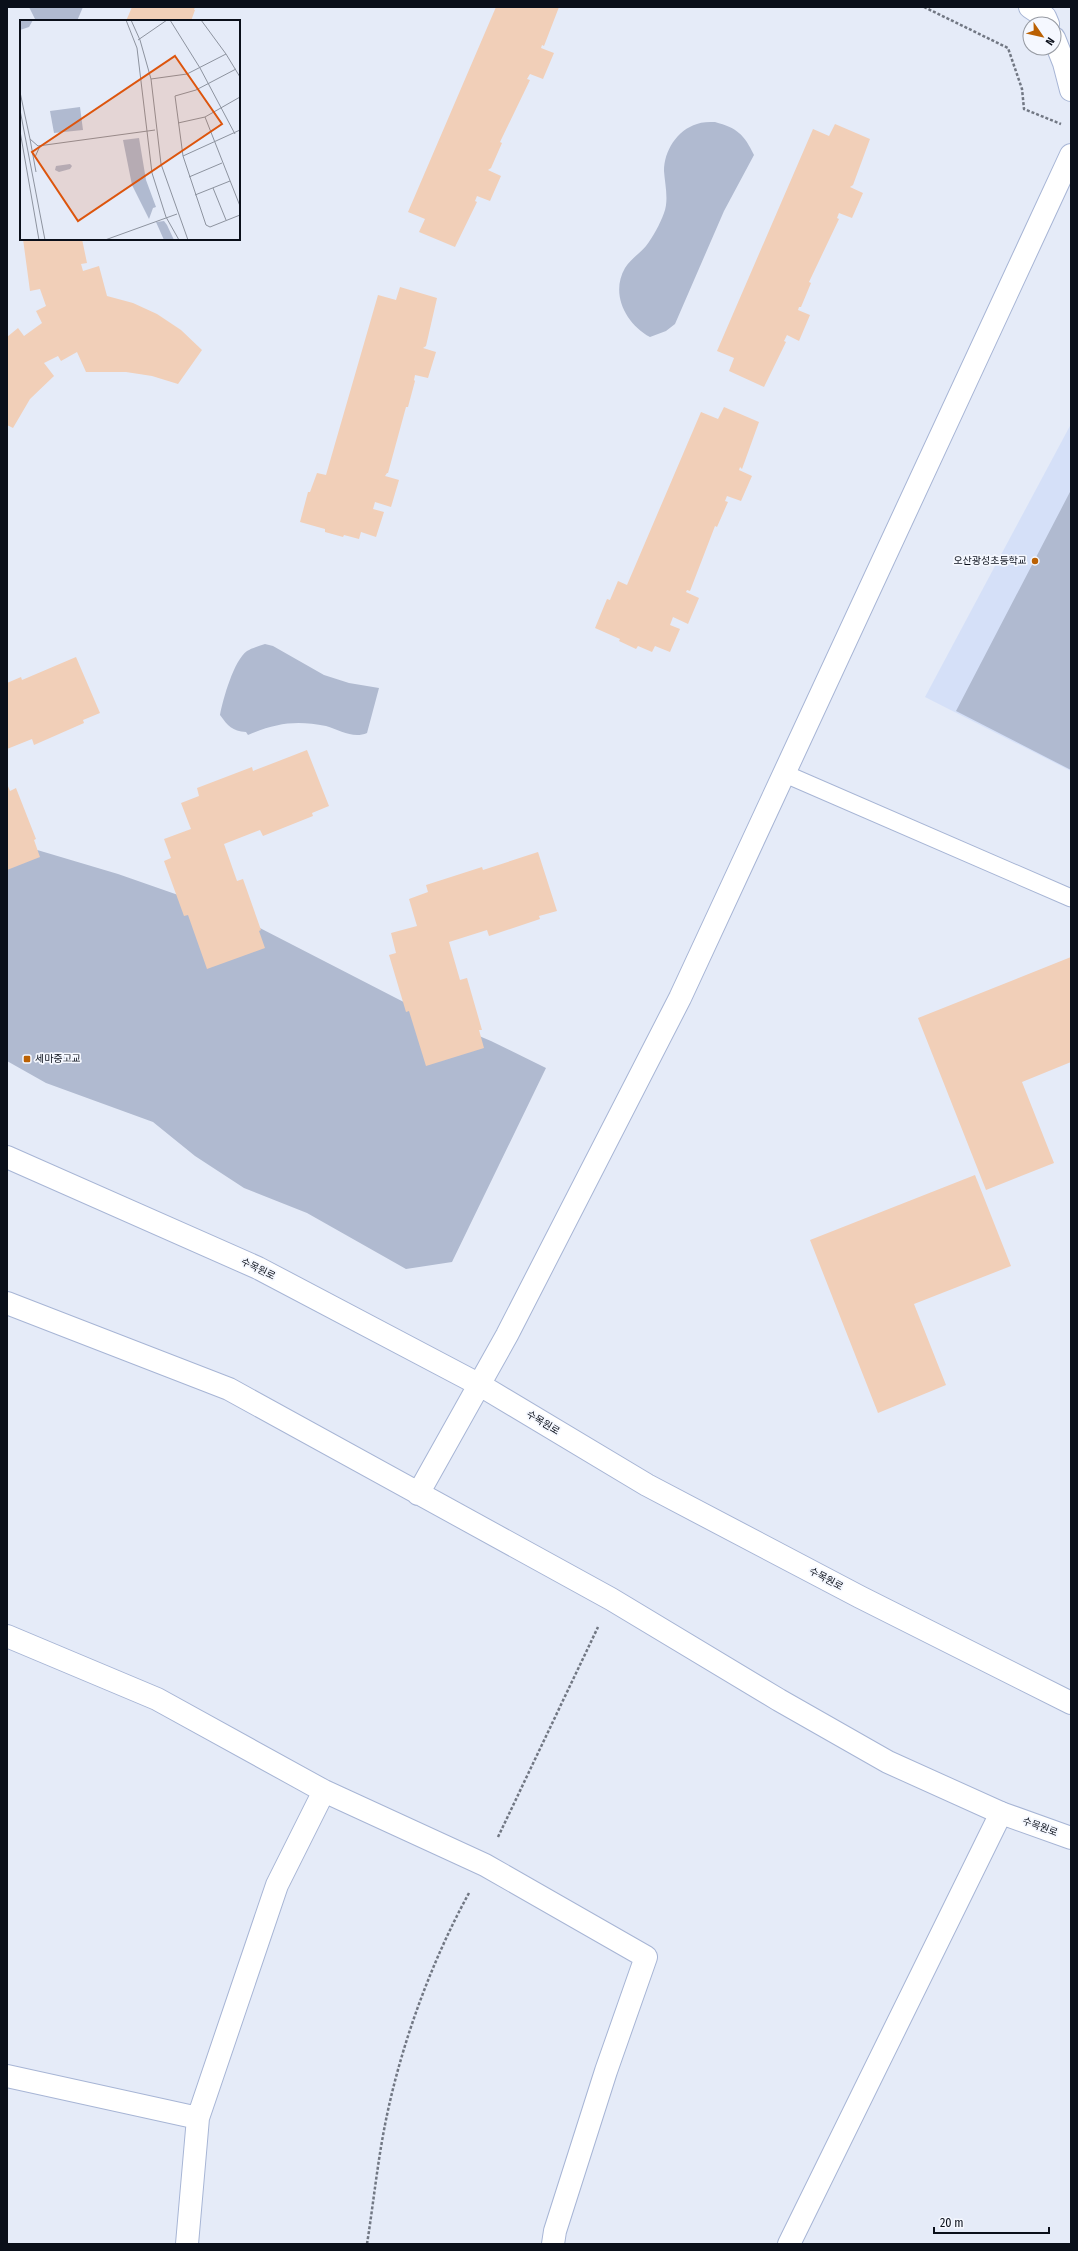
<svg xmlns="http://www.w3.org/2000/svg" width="1078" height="2251" font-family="'Fira Sans Condensed','Noto Sans KR',sans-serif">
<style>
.built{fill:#d5e0f8}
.green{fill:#b0bad0}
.building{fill:#f1cfb8}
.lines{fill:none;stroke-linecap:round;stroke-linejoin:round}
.lane-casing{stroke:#a7b5d5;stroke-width:19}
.street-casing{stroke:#a7b5d5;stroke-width:24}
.secondary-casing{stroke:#a7b5d5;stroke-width:24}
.path{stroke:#717783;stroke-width:2.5;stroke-dasharray:3 2;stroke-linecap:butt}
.lane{stroke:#fff;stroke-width:17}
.street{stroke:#fff;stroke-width:22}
.secondary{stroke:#fff;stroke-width:22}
.poi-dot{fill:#bb6103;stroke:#f5f8ff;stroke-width:1.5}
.labels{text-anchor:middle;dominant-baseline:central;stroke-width:3.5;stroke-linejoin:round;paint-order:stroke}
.poi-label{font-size:10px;fill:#0a0f1a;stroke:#f5f8ff;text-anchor:end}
.street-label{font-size:10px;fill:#0a0f1a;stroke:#f5f8ff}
.inset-road{fill:none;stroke:#8d939f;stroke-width:1}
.view{fill:#dd550d;fill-opacity:0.15;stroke:#dd550d;stroke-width:2}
.inset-edge{fill:none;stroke:#0a0f1a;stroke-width:2}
</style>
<rect width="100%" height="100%" fill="#e5ebf8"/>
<path class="built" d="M1071,424V771L925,697Z"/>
<path class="green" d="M29,7H83L77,21H36Z
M715,122C737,128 744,134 754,155L724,211L675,324L666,331L650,337C626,324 610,294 625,268C630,260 640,253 646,246C653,237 660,224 664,213C669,200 665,185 664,171C664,151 677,130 697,124C702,122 709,122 715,122Z
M1071,490V770L956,711Z
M265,644L273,646L324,675L349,683L379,688L367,733C353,739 340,730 326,726C296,720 276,723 248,735L246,732C232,731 228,726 220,715C223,699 234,660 247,651C252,648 259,646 265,644Z
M7,841L118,874L181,896L256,926L427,1014L491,1041L546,1068L452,1262L406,1269L307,1213L244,1188L195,1156L153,1122L46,1083L7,1061Z"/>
<path class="building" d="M132,7H195L194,10H195L191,21H126Z
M496,7H559L544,46L542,45L541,48L554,53L543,79L530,74L527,79L530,80L500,142L502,143L491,168L488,170L501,176L490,201L477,196L475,201L477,202L455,247L419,232L425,219L408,212Z
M835,124L870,139L853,185L850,187L863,193L852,218L839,213L837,218L839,219L809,282L811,283L801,307H799L798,310L810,315L799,341L787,335L784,341L786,342L764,387L729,371L734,358L717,351L813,129L829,136Z
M23,239H82L87,263L81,264L83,271L99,266L107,296L133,303L157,314L181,330L202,350L178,384L152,376L126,372H86L77,352L61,361L58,356L44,363L54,376L30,399L13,428L7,425V337L18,328L24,336L42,323L36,311L46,306L40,289L30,291Z
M400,287L437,298L426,346L423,348L436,352L428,378L415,375L414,380L415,381L408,407H406L388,473H387L385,476L399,480L391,507L375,502L373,509L384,512L376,537L361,532L359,539L344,535L343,537L325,532V529L300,522L308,492H310L317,473L326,475L378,295L396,300Z
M724,407L759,422L742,469L740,467L739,470L752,476L741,501L727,496L725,501L728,502L717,527L715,526L690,591L687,590L686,592L699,598L688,624L673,617L670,625L680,629L670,652L655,646L652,652L638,646L636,649L619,641L620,639L595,628L607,599L610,600L618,581L627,585L701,412L718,419Z
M76,657L100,713L83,720L84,723L34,745L32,739L7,749V683L21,677L22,680Z
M307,750L329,806L312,813L313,816L263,836L260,830L224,844L237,881L243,879L261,930L259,931L265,948L207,969L188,915L184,916L164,861L171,858L164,839L191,829L181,803L199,796L197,788L252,767L253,771Z
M7,784L10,791L16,788L36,839L34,840L40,857L7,870Z
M538,852L557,911L539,916L540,919L489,936L487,930L449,942L460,980L467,978L482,1030H479L484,1048L426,1066L409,1011L406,1012L389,955L396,953L391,933L417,926L409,899L428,892L426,885L482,867L483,870Z
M1071,957V1062L1022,1082L1054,1163L986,1190L918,1018Z
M975,1175L1011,1266L914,1304L946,1385L878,1413L810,1240Z"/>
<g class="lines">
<defs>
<path id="lane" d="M783,773L1071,898"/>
<path id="street" d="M7,1636L157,1699L324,1791L485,1865L646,1957L606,2071L555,2231L553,2244
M7,2076L198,2118
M187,2244L198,2118L277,1885L324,1791
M789,2244L1001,1813"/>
<path id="secondary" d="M1030,7L1045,17L1048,24
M1054,38L1064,63L1071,90
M7,1157L258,1268L480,1385L647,1485L860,1597L1071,1703
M7,1303L229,1389L611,1599L779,1700L888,1762L1001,1813L1071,1838
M418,1494L507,1335L680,998L1071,155"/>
</defs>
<use href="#lane" class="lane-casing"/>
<use href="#street" class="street-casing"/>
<use href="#secondary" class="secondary-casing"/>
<path class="path" d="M924,7L1008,48L1022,89L1024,109L1061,124
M498,1837L598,1627
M367,2244C373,2206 377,2167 384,2130C399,2050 430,1964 469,1893"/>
<use href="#lane" class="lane"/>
<use href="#street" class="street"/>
<use href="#secondary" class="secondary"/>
</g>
<g class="poi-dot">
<circle cx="1035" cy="561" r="4"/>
<rect x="23" y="1055" width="8" height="8" rx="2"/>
</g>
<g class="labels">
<g class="poi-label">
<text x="1027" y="561">오산광성초등학교</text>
<text x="35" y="1059" text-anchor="start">세마중고교</text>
</g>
<g class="street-label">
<text transform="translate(258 1269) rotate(26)">수목원로</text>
<text transform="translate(543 1423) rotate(31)">수목원로</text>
<text transform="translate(826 1579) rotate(28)">수목원로</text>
<text transform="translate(1040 1827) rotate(20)">수목원로</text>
</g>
</g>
<g transform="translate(20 20)">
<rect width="220" height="220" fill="#e5ebf8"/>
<path d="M0,0H13L9,7L0,10ZM60,87L63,110L34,113L30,91ZM119,118L126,160L136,187L133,188L129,199L112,165L103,120ZM50,144L52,146L50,149L39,152L35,150L36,146ZM144,201L147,205L154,220H144L136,202Z" fill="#b0bad0"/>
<path class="inset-road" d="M106,0L117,28L132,153L146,197L159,220M111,0L120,20L131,59L141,144L168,220M150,0L180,48L215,114M118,20L147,0M206,34L220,57M216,49L176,70L155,76L163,136L186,205L190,207L220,195M131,59L167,54L206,34L181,0M0,72L10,119L18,126L135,110M0,90L25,220M185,97L220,186M158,103L185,97L220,77M0,111L19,220M10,119L16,152M163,136L220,110M15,137L20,126M169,157L202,143M193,168L206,200M175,175L210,161M85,220L157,194"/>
<path class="view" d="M155,36L202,104L58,201L12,132Z"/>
<rect width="220" height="220" class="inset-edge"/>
</g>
<rect width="1078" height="2251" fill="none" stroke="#0a0f1a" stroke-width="16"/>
<g transform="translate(1042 36) rotate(124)"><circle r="19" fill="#f5f8ff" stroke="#979ba3"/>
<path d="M0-3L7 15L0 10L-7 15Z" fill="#bb6103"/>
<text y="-6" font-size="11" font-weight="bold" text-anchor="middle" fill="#0a0f1a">N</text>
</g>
<path d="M934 2227v6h115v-6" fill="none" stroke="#0a0f1a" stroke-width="2"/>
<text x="940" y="2227" font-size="12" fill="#0a0f1a" stroke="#f5f8ff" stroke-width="3" paint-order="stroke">20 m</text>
</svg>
